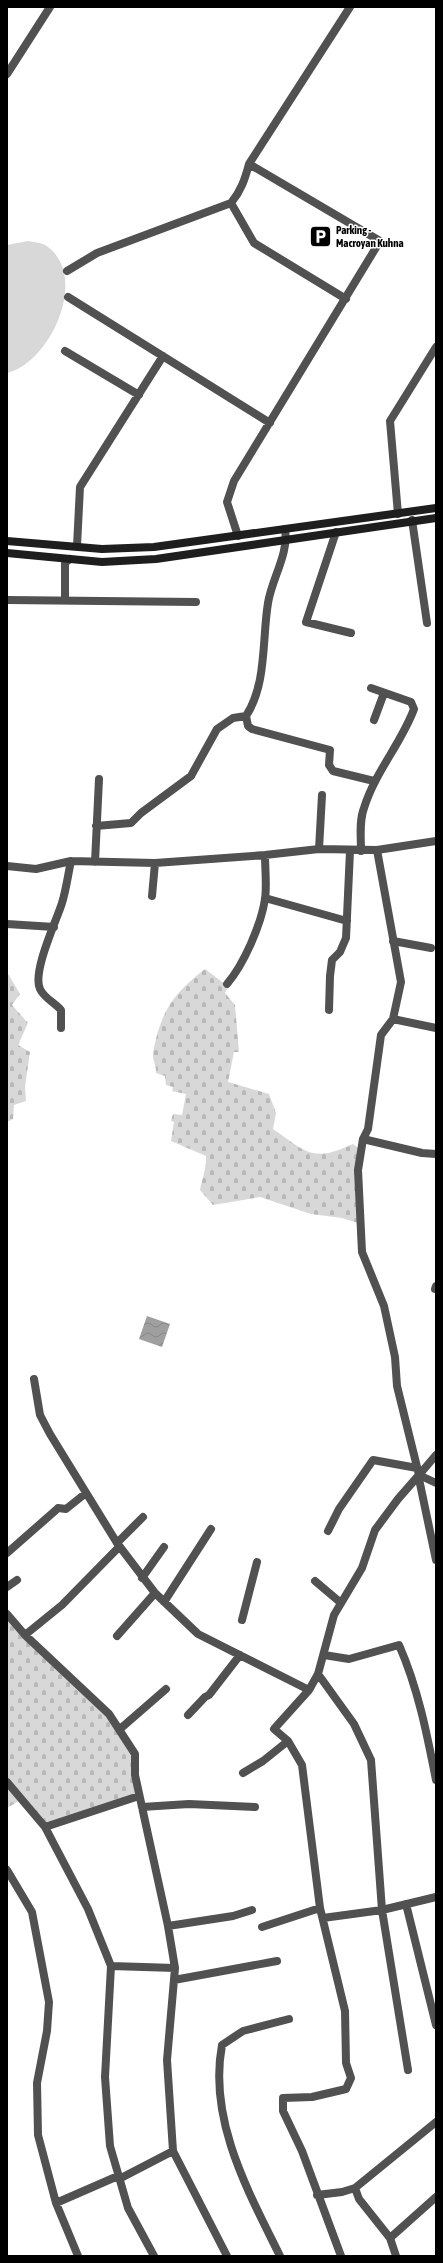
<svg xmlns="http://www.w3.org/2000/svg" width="443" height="2263" font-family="'Asap Condensed',sans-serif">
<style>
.cemetery{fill:url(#cemetery-stones)}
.pitch{fill:#d8d8d8}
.water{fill:url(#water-waves)}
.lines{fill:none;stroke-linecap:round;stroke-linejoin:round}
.minor{stroke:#515151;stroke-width:8}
.tertiary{stroke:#515151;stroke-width:8}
.secondary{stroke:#1e1e1e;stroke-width:8}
.labels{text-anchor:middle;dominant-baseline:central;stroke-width:3;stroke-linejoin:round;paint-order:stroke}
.poi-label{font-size:11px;font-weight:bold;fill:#000;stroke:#fff;text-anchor:start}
</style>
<defs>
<pattern id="cemetery-stones" width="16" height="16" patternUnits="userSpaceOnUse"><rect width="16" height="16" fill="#d8d8d8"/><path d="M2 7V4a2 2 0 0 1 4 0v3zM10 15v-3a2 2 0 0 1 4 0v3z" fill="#b8b8b8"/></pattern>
<pattern id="water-waves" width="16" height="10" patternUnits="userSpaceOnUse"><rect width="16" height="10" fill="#9f9f9f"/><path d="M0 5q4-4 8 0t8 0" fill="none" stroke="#878787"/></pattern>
</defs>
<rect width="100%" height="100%" fill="#fff"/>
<path class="cemetery" d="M205,969L225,984L223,986L227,989L225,993L235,1005L239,1052H234L228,1082L269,1094L276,1113L273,1129C306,1152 313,1163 353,1144L361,1150V1224L342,1218L311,1214L260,1197L213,1205L200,1190C202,1179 207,1167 206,1156L171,1141L174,1122L171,1121L173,1114L182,1115L186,1094L172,1091L173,1087L166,1085L165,1076L156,1073C157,1066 152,1060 153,1053C161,1011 172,995 205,969Z
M7,972L20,994L12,1005L28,1023L18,1045L30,1052L25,1087L26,1101L14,1105L13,1119L7,1122Z
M7,1614L109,1714L135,1754L139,1796L45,1827L22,1799L7,1808Z"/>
<path class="pitch" d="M28,241C34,242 44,243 48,247C89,278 50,363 7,373V245Z"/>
<path class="water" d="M147,1316L170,1324L162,1347L139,1339Z"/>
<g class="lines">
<path class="minor" d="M7,74L50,7
M231,203L254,243L346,299
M67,271L97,253L231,203C241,191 245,179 249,164L350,7
M68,297L270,423
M65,351L139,395
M398,514L390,421L436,347
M412,520L427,623
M336,532L306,622L351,633
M238,536L227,502L234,481L380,241L249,164
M77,546L80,487L163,356
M7,600L196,602
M65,600V563L70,559
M246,716L248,726L252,729L330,750L329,765L333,771L374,781
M374,720L384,693
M96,826L131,823L141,813L191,776L217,729L233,718L246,716C267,684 262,639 268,603C272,578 289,554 285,529
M319,849L322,795
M377,850L401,982L393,1019L381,1035L368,1129L363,1139L358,1170L362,1252L384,1306L395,1357L397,1386L419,1475L436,1483
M361,851C361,837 359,821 364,808C375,772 401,744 414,709L411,702L371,688
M95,862L99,779
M7,866L36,869L71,861L155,863L265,855L319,849L377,850L436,841
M152,896L155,863
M265,898L347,921
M7,924L54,927
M393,941L431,948
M227,984C244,964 261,925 265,899C267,885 265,870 265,855
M329,1010L330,976L332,960L340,952L346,938L350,851
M393,1019L436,1028
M61,1028V1010C55,1003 44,998 40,989C32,972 56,922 62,903C66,890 68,875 71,861
M363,1139L422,1153L436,1154
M435,1289L436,1286
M34,1379L40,1415L50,1434L117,1543L155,1593L198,1634L309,1690
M328,1531L339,1509L373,1460L417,1468
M117,1543L143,1517
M7,1553L56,1510L58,1508L66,1509L86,1493
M142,1578L164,1547
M315,1581L341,1603
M7,1587L17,1580
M164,1602L211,1529
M7,1614L25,1635L109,1714L135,1754V1775L168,1926L175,1968L167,2060L173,2151L227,2256
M242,1620L257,1562
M25,1635L62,1605L119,1547
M117,1636L155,1593
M324,1655L349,1659L399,1645C418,1688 427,1734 436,1780
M318,1674L354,1724L371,1760L382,1910L408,2070
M188,1715L205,1697L209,1695L240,1655
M120,1729L166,1689
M243,1773L263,1761L288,1741
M7,1782L45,1827L88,1909L111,1966L105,2077L110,2146L128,2208L154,2256
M142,1807L189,1804L255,1807
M45,1827L139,1796
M7,1870L32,1912L49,2002L47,2031L37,2083L38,2135L56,2203L78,2256
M406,1904L436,2025
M323,1918L382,1910L436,1897
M168,1926L233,1916L252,1910
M262,1927L320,1908
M111,1966L175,1968
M174,1980L277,1961
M119,2179L173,2151
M355,2188L359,2199L390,2238L396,2256
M317,2195L342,2192L355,2188L436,2122
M56,2203L118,2176
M390,2238L436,2197
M280,2256C248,2191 208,2120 222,2045L243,2031L289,2019
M341,2256L302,2151L283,2111V2098L312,2097L346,2089L351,2078L346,2063L345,2011L320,1908L302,1765L288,1741L274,1729L309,1690L318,1674L334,1615L362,1568L375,1530L398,1499L419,1475"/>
<path class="tertiary" d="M436,1455L419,1475V1479L436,1560"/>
<path class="secondary" d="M7,541L102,549L154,547L436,508
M7,553L102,562L156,559L436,518"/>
</g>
<defs>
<symbol id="parking-square" viewBox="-11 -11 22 22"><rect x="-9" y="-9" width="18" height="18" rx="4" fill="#000" stroke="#fff"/><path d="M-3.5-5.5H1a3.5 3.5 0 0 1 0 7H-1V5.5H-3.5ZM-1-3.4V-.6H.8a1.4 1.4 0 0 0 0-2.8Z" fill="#fff"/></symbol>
</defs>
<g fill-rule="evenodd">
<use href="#parking-square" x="308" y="224" width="25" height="25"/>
</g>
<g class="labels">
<g class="poi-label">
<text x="336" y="230">Parking -<tspan x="336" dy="13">Macroyan Kuhna</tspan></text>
</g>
</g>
<rect width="443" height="2263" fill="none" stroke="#000000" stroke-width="16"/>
</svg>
